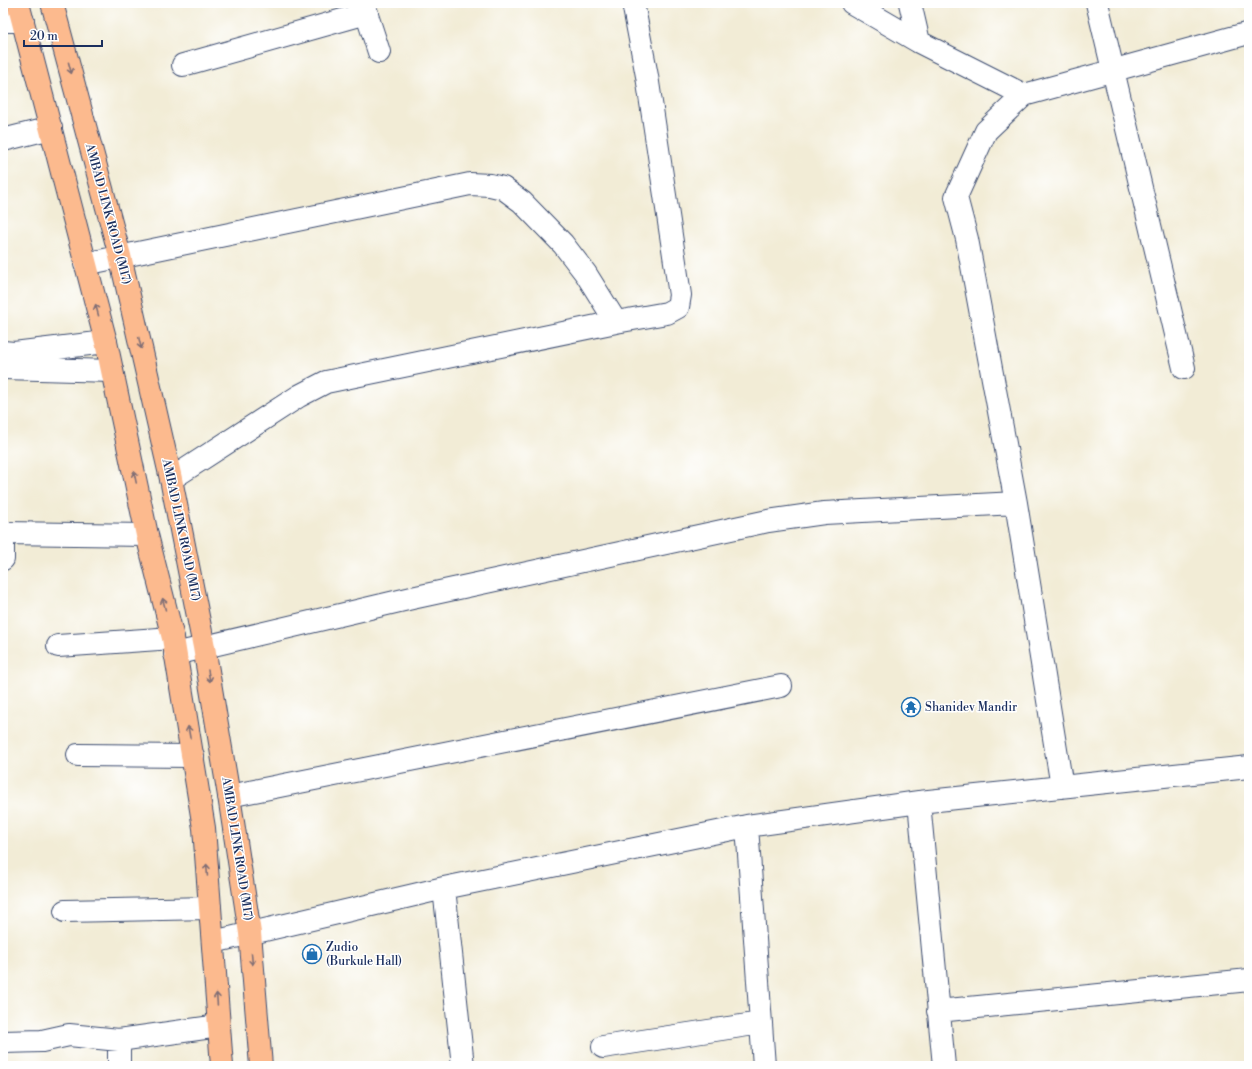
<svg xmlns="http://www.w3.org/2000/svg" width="1252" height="1069" font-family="'Libre Bodoni',serif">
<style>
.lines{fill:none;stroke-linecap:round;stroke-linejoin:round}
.minor-casing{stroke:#3b4b70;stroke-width:24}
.major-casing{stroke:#3b4b70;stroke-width:24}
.minor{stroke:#fff;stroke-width:22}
.major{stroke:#fcba8e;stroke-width:22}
.oneway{stroke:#806e74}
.labels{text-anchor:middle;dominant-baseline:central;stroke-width:3;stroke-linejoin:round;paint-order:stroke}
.street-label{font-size:12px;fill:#1b2f5e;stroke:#fff}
.poi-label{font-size:12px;fill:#1b2f5e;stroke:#fff;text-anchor:start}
</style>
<rect width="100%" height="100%" fill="#fff"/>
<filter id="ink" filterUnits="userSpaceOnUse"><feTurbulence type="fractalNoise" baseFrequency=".025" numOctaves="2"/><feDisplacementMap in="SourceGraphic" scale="8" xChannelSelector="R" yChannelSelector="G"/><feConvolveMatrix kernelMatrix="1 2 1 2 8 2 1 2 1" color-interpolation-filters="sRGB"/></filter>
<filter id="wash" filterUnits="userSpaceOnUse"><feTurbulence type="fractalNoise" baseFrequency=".012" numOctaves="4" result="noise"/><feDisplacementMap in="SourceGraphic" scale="16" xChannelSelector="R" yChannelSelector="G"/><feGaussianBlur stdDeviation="0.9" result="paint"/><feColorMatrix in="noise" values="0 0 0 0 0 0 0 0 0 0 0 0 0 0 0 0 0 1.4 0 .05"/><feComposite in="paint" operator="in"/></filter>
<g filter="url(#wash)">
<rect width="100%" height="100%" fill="#f2ecd6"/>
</g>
<g filter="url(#ink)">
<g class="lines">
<defs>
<path id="minor" d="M363,3L379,52
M852,3L919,42L910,3
M1097,3L1184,368
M3,21H23
M919,42L1024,95L1249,33
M183,65L367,13
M1024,95L986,131L956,197L967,239L1016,503L1062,787
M3,140L51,128
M85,264L470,184L490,185L503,188L522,202L563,244L586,274L616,322
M3,352L14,353L106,342
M3,368L112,371
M171,479L299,396L326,382L616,322L667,313L678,307L680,295L647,76L633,3
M3,533L147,535
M3,559V533
M58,646L173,638
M175,654L412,598L768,521L824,513L1016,503
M78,755L193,756
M229,796L781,686
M919,802L944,1066
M747,826L764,1066
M444,888L463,1066
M65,911L210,908
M213,942L444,888L747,826L919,802L1249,767
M938,1011L1249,980
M119,1040V1066
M3,1042L42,1041L69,1035L119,1040L219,1026
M603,1047L761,1023"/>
<path id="major" d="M18,3L106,342L147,535L173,638L204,828L222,1066
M52,3L120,256L171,479L204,647L229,796L250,933L261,1066"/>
</defs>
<use href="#minor" class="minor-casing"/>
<use href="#major" class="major-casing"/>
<use href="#minor" class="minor"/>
<use href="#major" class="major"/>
</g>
<defs><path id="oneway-shaft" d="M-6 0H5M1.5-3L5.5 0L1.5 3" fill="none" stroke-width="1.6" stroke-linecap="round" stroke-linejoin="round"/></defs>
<g class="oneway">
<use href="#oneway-shaft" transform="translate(70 68) rotate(75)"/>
<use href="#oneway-shaft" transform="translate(97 310) rotate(-105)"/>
<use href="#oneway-shaft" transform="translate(140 343) rotate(77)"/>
<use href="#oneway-shaft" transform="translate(135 477) rotate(-102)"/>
<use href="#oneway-shaft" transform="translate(164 604) rotate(-104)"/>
<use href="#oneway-shaft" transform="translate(209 676) rotate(80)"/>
<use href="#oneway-shaft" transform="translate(189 732) rotate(-100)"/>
<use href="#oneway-shaft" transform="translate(207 870) rotate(-94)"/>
<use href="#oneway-shaft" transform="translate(252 959) rotate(85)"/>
<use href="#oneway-shaft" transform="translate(217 999) rotate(-94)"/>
</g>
</g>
<defs>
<symbol id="temple-ring" viewBox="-11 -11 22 22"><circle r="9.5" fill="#fff" stroke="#1f6fb2" stroke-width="1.5"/><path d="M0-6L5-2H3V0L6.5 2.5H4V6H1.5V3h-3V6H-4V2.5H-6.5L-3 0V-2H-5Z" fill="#1f6fb2"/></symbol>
<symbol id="shop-ring" viewBox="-11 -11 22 22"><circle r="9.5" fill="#fff" stroke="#1f6fb2" stroke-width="1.5"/><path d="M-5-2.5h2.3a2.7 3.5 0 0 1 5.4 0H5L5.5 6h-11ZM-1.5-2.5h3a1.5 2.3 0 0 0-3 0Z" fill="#1f6fb2"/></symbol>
</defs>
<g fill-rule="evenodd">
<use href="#temple-ring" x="900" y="696" width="22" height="22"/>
<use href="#shop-ring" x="301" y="943" width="22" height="22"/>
</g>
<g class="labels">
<g class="street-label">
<text transform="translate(108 214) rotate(75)">AMBAD LINK ROAD (M17)</text>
<text transform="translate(181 530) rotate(78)">AMBAD LINK ROAD (M17)</text>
<text transform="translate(237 849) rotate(81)">AMBAD LINK ROAD (M17)</text>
</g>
<g class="poi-label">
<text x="925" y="707">Shanidev Mandir</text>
<text x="326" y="947">Zudio<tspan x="326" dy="14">(Burkule Hall)</tspan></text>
</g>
</g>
<rect width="1252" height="1069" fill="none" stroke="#fff" stroke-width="16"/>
<path d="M24 40v6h78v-6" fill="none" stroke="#1b2f5e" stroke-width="2"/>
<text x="30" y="40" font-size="12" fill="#1b2f5e" stroke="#ffffff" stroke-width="3" paint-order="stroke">20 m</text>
</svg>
